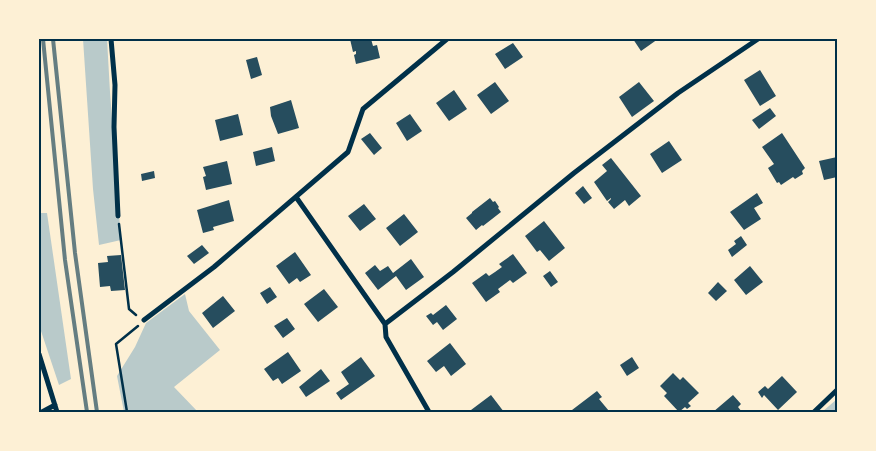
<svg xmlns="http://www.w3.org/2000/svg" width="876" height="451" font-family="'Work Sans',sans-serif">
<style>
.green{fill:#b9caca}
.building{fill:#264d5e}
.lines{fill:none;stroke-linecap:round;stroke-linejoin:round}
.path{stroke:#003049;stroke-width:2.5}
.minor{stroke:#003049;stroke-width:5}
.rail{stroke:#657d81;stroke-width:4}
.neatline{fill:none;stroke:#003049;stroke-width:2}
</style>
<rect width="100%" height="100%" fill="#fdf0d5"/>
<path class="green" d="M83,39H107L110,92L121,240L99,245L93,189Z
M39,213H47L71,379L59,385L39,325Z
M185,294L189,311L220,350L174,387L198,412H124L117,376L135,347L146,323Z
M837,399V412H822Z"/>
<path class="building" d="M350,39H371L373,46L377,45L380,58L356,64L354,55L356,54V51L353,52Z
M633,39H658L641,51Z
M513,43L523,57L505,69L495,54Z
M257,57L262,75L251,79L246,60Z
M760,70L776,96L760,106L744,80Z
M495,82L509,101L491,114L477,95Z
M639,82L654,101L632,117L619,97Z
M454,90L467,109L449,121L436,103Z
M291,100L299,128L278,134L271,116L270,107Z
M770,108L776,116L759,129L752,120Z
M238,114L243,135L220,141L215,120Z
M410,114L422,131L407,141L396,123Z
M370,133L382,148L374,155L361,139Z
M782,133L805,168L802,171L803,174L795,179L793,177L781,185L779,182L777,183L768,168L774,164L762,147Z
M669,141L682,160L662,173L650,154Z
M272,147L275,161L256,166L253,152Z
M837,157V177L824,180L819,161Z
M611,158L641,196L629,206L625,200L614,209L608,202L611,199V198L607,201L594,182L607,171L602,165Z
M227,161L232,184L206,190L203,177L206,176L203,167Z
M154,171L155,178L142,181L141,174Z
M583,186L592,198L584,204L575,193Z
M757,193L763,203L754,208L761,219L744,230L730,212Z
M490,198L493,202L495,201L499,207L498,208L501,212L483,226L482,225L476,230L466,218L472,213V212Z
M229,200L234,221L213,227L214,230L203,233L197,210Z
M364,204L376,219L360,231L348,216Z
M404,214L418,232L400,246L386,228Z
M544,221L565,248L549,261L540,250L537,252L525,236Z
M741,236L747,245L732,257L728,250L736,244L734,241Z
M202,245L209,253L194,264L187,256Z
M295,252L311,275L300,282L297,278L289,284L276,266Z
M513,254L527,273L513,283L510,280L498,289L500,292L486,302L472,283L486,273L489,276L495,272L502,267L499,264Z
M121,255L125,290L111,291L110,286L100,287L98,263L108,262L107,256Z
M411,259L424,277L406,290L396,276L378,290L365,273L375,265L380,271L388,266L393,273Z
M750,266L763,282L746,295L734,280Z
M550,271L558,282L551,287L543,276Z
M718,282L727,291L716,301L708,293Z
M270,287L277,297L267,304L260,293Z
M324,289L338,307L318,322L304,304Z
M223,296L235,311L213,328L202,313Z
M446,305L457,319L443,330L437,322L433,325L426,316L431,313L433,315Z
M287,318L295,329L283,338L274,326Z
M450,343L466,364L451,376L444,366L436,372L427,361Z
M288,352L301,371L282,384L278,378L273,381L264,369Z
M361,357L375,376L341,400L336,393L349,384L341,372Z
M632,357L639,368L627,376L620,365Z
M321,369L330,381L306,397L299,387Z
M673,373L680,380L683,377L699,393L688,403L691,406L687,409L685,407L679,412L664,396L667,393L660,386Z
M782,376L797,392L778,410L764,395L762,398L758,392L765,386L768,389Z
M597,391L602,397L599,399L609,411L573,412L572,410Z
M491,395L504,412H473L471,410Z
M733,395L741,404L738,407L742,412H713Z"/>
<g class="lines">
<path class="path" d="M119,224L129,309L136,315
M127,412L116,344L138,326"/>
<path class="minor" d="M111,39L115,85L114,127L118,216
M296,197L385,324
M144,320L214,267L348,152L363,109L447,39
M39,354L57,412
M42,412L55,405
M429,412L386,337L385,324L453,272L574,173L678,93L758,39
M814,412L837,390"/>
<path class="rail" d="M43,39L65,260L87,412
M53,39L75,253L97,412"/>
</g>
<rect width="876" height="451" fill="none" stroke="#fdf0d5" stroke-width="80"/>
<rect x="40" y="40" width="796" height="371" class="neatline"/>
</svg>
